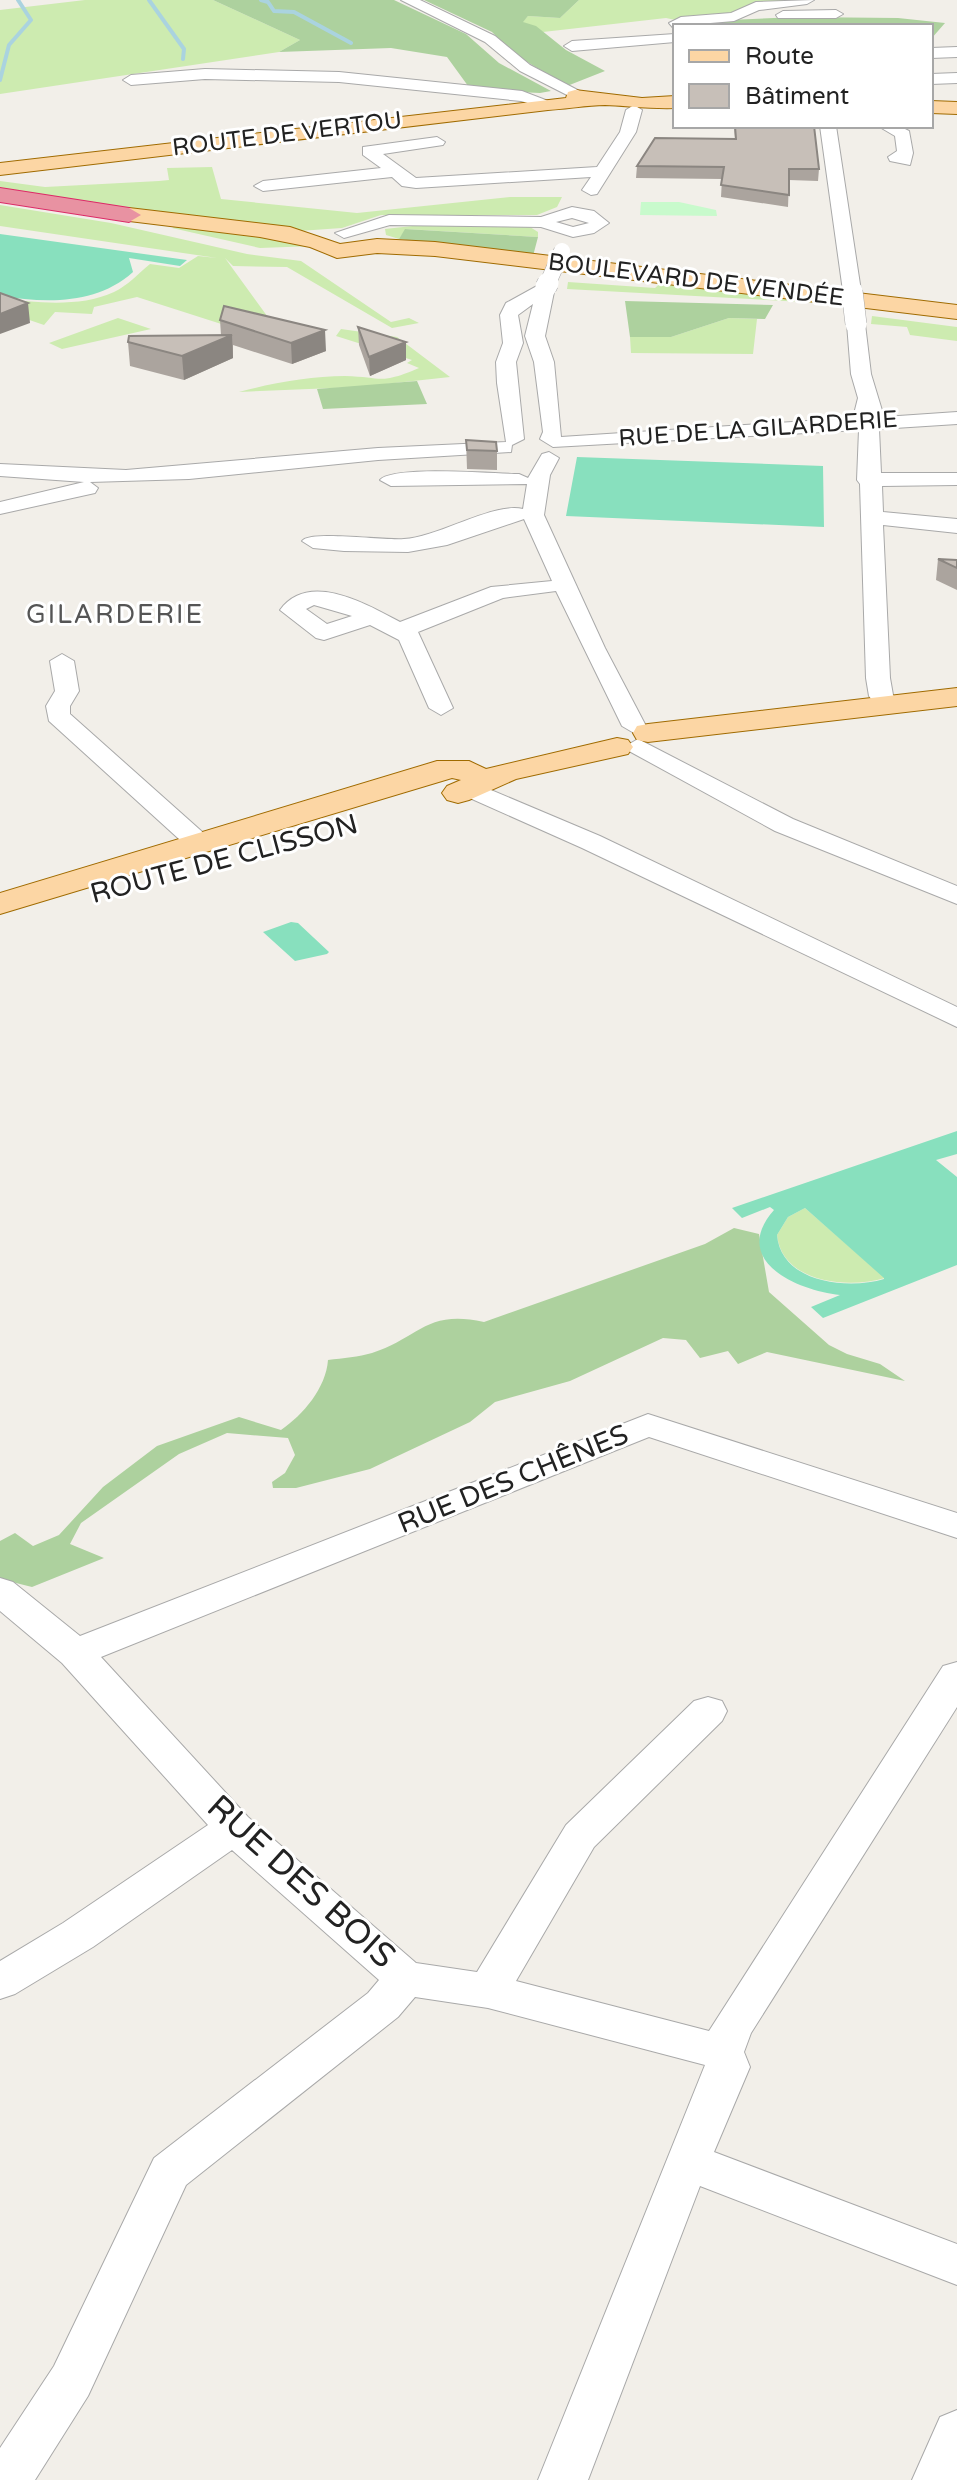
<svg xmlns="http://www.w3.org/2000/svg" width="957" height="2480" font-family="'Varela Round',sans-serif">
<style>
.grass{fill:#cdebb0}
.forest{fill:#add19e}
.park{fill:#c8facc}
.pitch{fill:#88e0be;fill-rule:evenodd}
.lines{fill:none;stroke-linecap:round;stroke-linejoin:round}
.stream{stroke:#aad3df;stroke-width:4}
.minor-casing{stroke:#a9a9a9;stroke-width:2}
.major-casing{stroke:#a06b00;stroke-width:2}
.highway-casing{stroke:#dc2a67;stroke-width:2}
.minor{fill:#fff;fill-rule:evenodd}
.major{fill:#fcd6a4;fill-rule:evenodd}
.highway{fill:#e892a2;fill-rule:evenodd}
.minor-bridge-far1-casing{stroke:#a9a9a9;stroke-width:17;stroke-linecap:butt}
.minor-bridge-casing{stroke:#a9a9a9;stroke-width:22;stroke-linecap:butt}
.minor-bridge-far1{stroke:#fff;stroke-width:16}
.minor-bridge{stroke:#fff;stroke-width:21}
.wall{fill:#aba49e}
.shaded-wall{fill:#8b8681}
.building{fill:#c7bfb8;stroke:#8b8681;stroke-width:2}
.labels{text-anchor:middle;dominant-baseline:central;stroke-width:6;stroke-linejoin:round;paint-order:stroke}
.far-street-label{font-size:24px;fill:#222;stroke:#fff}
.far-neighbourhood-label{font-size:26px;letter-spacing:2px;fill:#555;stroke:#fff}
.street-label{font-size:28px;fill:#222;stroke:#fff}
.near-street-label{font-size:34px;fill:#222;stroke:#fff}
</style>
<rect width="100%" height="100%" fill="#f2efe9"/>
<path class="grass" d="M85,0H213L300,40L279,52L0,94V10Z
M579,0H787C748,7 706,29 666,18L543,32L522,22L528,16L560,18Z
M212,167L221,199L357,213L510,197H562L557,207L537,215H381L342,228L299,231L0,191V181L45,187L159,181L169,180L167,168Z
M0,205L111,223L247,254L301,261L391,322L409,318L419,323L392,328L287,267L233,266L225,258L270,320L240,330L137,297L94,307L92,314L55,312L44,325L0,310V299C36,302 80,308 114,292C127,286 139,273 150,264L179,268L198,256L217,258L0,226Z
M179,224L307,242L313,246L260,248L172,228Z
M430,224L530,227L538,232V237L406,229L399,239L386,235L385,229Z
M664,280L841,304L567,289L568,282L655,288Z
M872,316L957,327V341L910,335L907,327L871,324Z
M118,318L151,329L62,349L49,343Z
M729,318L757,319L753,354L631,353L630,337H671Z
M341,329L397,337L450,377L358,387L239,392C272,383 311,376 345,376C384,377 379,385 419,368L407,363L412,360L336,336Z
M805,1208L885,1278C848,1289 782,1283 777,1235L788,1217Z"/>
<path class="forest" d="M213,0H394L466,34L499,63L551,91L540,93L471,90L447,57L391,48L279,52L300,40Z
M424,0H579L560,18L528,16L523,22L536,26L566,50L605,71L567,86L514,54L492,32Z
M798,17L898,18L945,23L931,39V26H685L682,22Z
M405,229L538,237L533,256L399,239Z
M625,301L773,305L765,319L729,318L671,337H630Z
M417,381L427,404L323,409L317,389Z
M734,1228L759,1234L769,1292L829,1345L847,1354L880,1364L905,1381L767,1352L738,1364L728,1351L700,1358L686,1340L663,1338L570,1381L495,1402L470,1422L370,1469L296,1488H273L272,1482L285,1473L295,1455L288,1438L227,1433L179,1454L81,1523L70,1544L104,1558L32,1587L0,1579V1541L15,1533L33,1546L59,1535L103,1487L157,1446L239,1417L281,1430C303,1415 326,1388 328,1360C343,1358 359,1357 372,1353C419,1338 426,1309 484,1322L705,1244Z"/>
<path class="park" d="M641,202H679L716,210L717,216L640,215Z"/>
<path class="pitch" d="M0,234L187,260L180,266L129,258L133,272C96,305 47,303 0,296Z
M577,457L823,466L824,527L566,516Z
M291,922L298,923L329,952L327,954L295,961L263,932Z
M957,1131V1154L936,1160L957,1177V1265L823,1318L811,1307L840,1295C795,1290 730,1260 774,1210L770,1207L742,1218L732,1208ZM805,1208L884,1278V1279C848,1290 781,1283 777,1235L788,1217Z"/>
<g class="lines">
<path class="stream" d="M149,0L184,49L183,59
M261,0L268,2L274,11L294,12L351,43
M0,80L9,45L31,20L18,0"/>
<defs>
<path id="minor" d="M401,0H420L495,36L530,65L587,95L573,98L520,71L485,42Z
M814,0L807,4L759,10L734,21L675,26V30L669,23L681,17L731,13L756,2Z
M783,11L836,10L843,14L836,18H778L776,15Z
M675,34V42L572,51L564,46L572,41Z
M957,47V57L931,58V48Z
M205,69L339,72L522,91L556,104L548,109L521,101L339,82L205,79L131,85L123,80L131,75Z
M957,73V83L931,84V74Z
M634,105L642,110L636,132L597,194L591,195L582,190L591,177L416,188L402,186L392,177L263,191L254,186L263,181L381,168L363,155V147L437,137L445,142L443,145L383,154L416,178L597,167L620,132L626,110Z
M820,126H836L861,291L852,297L843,291Z
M878,126H899L909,131L913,153L910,165L890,161L888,157L897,151L895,136Z
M572,207L594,211L609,223L594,233L573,237L541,227L390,225L344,238L335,233L389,215L541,217ZM572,218L589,223L573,227L556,222Z
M546,281L555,287L545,336L554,362L561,437L853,418L858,398L851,374L847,324L856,318L865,324L871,374L884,417L957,412V424L879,429L881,473H957V485L882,486L883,512L957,519V533L883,525L890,678L893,695L899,703L896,708H878L869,696L866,678L860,484L857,480L859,430L553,447L540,439L543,432L534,362L525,336L533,304L518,315L523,343L516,362L524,439L512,445L511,452L378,460L189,479L90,482L98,488L95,493L0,514V502L84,482L0,476V464L126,470L378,448L506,442L497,383L496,362L503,343L500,315L506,303Z
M549,452L559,458L550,475L544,515L605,648L646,726L643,731L634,733L622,726L556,591L503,598L418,632L453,708L441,715L429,708L399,640L370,625L324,640L316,638L280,610C309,570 368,605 400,622L491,587L552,581L524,519L447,545L408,552L344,551L313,548L302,541C310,530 385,541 404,539C439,537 493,502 523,509L527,484L391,486L380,480C393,465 494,474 519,474L528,478L542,454ZM314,605L352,616L327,624L306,609Z
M62,654L74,661L79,691L70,706V714L208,837L212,843L208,849H190L49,721L46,706L55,691L50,661Z
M638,739L793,819L957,886V904L775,831L629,751L626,746Z
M472,782L600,836L957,1007V1027L582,848L463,795L459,790Z
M648,1414L957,1513V1538L649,1437L101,1657L248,1817L416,1963L477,1972L566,1825L694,1701L708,1697L722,1701L727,1711L722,1721L594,1847L516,1981L709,2031L943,1666L957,1662V1707L751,2033L744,2052L750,2067L714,2152L957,2244V2285L700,2186L588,2480H538L705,2065L488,2008L415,1997L398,2017L186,2185L88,2396L35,2480H0V2448L54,2366L154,2158L368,1993L379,1980L232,1850L93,1947L15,1994L0,1999V1961L63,1923L208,1825L62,1663L0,1611V1578L13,1582L80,1636Z
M957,2410V2480H912L940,2417Z"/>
<path id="major" d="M575,90L642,98L675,96V108C651,109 629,106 605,105C587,105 567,109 548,110L0,175V163L566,98L568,92Z
M931,101L957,102V114L931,113Z
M129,208L290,227L340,244L377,239L435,242L957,305V319L435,256L377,253L337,258L310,247L260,237L121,220L118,215L121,210Z
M957,688V706L648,742L637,740L633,733L637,726L648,724Z
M617,738L628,740L633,747L628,754L516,779L469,800L458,803L447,800L442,793L447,786L461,780L452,778L0,914V893L437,761H469L486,769Z"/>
<path id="highway" d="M0,188L129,208L141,215L129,222L0,202Z"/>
</defs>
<use href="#minor" class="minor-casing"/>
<use href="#major" class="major-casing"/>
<use href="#highway" class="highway-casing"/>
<use href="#minor" class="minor"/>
<use href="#major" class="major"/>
<use href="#highway" class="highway"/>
<defs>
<path id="minor-bridge-far1" d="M547,285L562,251"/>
<path id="minor-bridge" d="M546,287L548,283
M852,291L856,324"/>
</defs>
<use href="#minor-bridge-far1" class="minor-bridge-far1-casing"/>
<use href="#minor-bridge" class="minor-bridge-casing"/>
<use href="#minor-bridge-far1" class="minor-bridge-far1"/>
<use href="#minor-bridge" class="minor-bridge"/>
</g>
<path class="wall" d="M734,126H814L819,169L818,181L789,180L788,207L721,197L722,179L636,178L637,166L735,139Z
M220,320L326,351L292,364L233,345V358L184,380L130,366L128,342L221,335Z
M358,327L406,342V360L370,376L359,345Z
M466,440L497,451V470L467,469Z
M938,559L957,560V590L936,580Z"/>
<path class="shaded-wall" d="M28,303L30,323L0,334V314Z
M325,330L326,351L292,364L291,343Z
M232,335L233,358L184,380L182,356Z
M406,342V360L370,376L369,357Z"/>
<path class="building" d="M735,126H814L819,169H789V195L721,185L724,167L637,166L655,138L736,139Z
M0,293L28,303L0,314Z
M224,306L325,330L291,343L220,320Z
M358,327L406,342L369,357Z
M232,335L182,356L128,342L129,336Z
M466,440L496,442L497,451L467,450Z
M938,559L957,560V568Z"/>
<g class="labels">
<g class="far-street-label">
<text transform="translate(287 134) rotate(-7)">ROUTE DE VERTOU</text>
<text transform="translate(696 280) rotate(7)">BOULEVARD DE VENDÉE</text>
<text transform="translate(758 429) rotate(-4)">RUE DE LA GILARDERIE</text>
</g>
<g class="far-neighbourhood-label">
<text x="115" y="614">GILARDERIE</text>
</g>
<g class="street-label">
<text transform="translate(224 859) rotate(-15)">ROUTE DE CLISSON</text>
<text transform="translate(513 1479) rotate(-22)">RUE DES CHÊNES</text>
</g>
<g class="near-street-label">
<text transform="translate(301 1882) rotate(42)">RUE DES BOIS</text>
</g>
</g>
<rect x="673" y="24" width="260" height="104" fill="#ffffff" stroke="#a7a7a7" stroke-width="2"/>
<rect x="689" y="50" width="40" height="12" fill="#fcd6a4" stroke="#a7a7a7" stroke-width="2"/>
<text x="745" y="64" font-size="24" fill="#222222">Route</text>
<rect x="689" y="84" width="40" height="24" fill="#c7bfb8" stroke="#a7a7a7" stroke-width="2"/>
<text x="745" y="104" font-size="24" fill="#222222">Bâtiment</text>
</svg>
